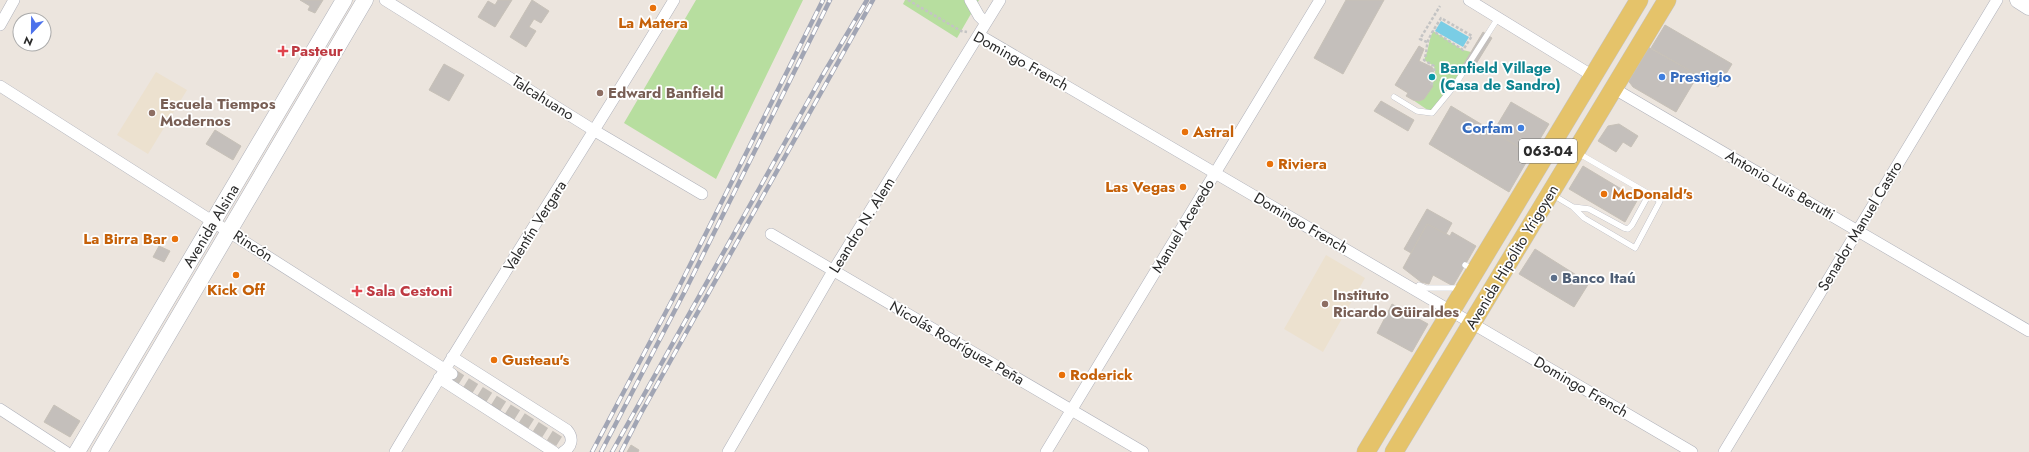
<svg xmlns="http://www.w3.org/2000/svg" width="2029" height="452" font-family="Jost,sans-serif">
<style>
.education{fill:#ece1cf}
.green{fill:#b7de9f}
.water{fill:#7acde5}
.building{fill:#c4bfbb;stroke:#c7c1b8}
.lines{fill:none;stroke-linecap:round;stroke-linejoin:round}
.minor-tunnel{stroke:#c5c0ba;stroke-width:11;stroke-dasharray:11 5.5;stroke-linecap:butt}
.service-casing{stroke:#afb1ba;stroke-width:6}
.minor-casing{stroke:#afb1ba;stroke-width:12}
.secondary-casing{stroke:#afb1ba;stroke-width:17}
.primary-casing{stroke:#c4c4c4;stroke-width:19}
.path{stroke:#c4c4c4;stroke-width:2.5;stroke-dasharray:3 2;stroke-linecap:butt}
.service{stroke:#fff;stroke-width:5.5}
.minor{stroke:#fff;stroke-width:11}
.secondary{stroke:#fff;stroke-width:16}
.primary{stroke:#e5c36a;stroke-width:18}
.rail-casing{stroke:#a1a5b4;stroke-width:4.5}
.rail{stroke:#fff;stroke-width:3;stroke-dasharray:9;stroke-linecap:butt}
.food-dot{fill:#e8710a;stroke:#fff;stroke-width:1.5}
.health-dot{fill:#e0444e;stroke:#fff;stroke-width:1.5}
.culture-dot{fill:#0f9aa8;stroke:#fff;stroke-width:1.5}
.shop-dot{fill:#3f7fe0;stroke:#fff;stroke-width:1.5}
.education-dot{fill:#8d6e63;stroke:#fff;stroke-width:1.5}
.service-dot{fill:#5c6f8a;stroke:#fff;stroke-width:1.5}
.labels{text-anchor:middle;dominant-baseline:central;stroke-width:3.5;stroke-linejoin:round;paint-order:stroke}
.shield{fill:#fff;stroke:#6b6b6b;stroke-width:1}
.shield-label{font-size:14px;font-weight:bold;fill:#2b2b2b}
.food-label{font-size:15px;font-weight:bold;fill:#c56008;stroke:#fff;text-anchor:start}
.health-label{font-size:15px;font-weight:bold;fill:#be3a42;stroke:#fff;text-anchor:start}
.street-label{font-size:15px;fill:#2b2b2b;stroke:#fff}
.culture-label{font-size:15px;font-weight:bold;fill:#0d838f;stroke:#fff;text-anchor:start}
.shop-label{font-size:15px;font-weight:bold;fill:#366cbe;stroke:#fff;text-anchor:start}
.education-label{font-size:15px;font-weight:bold;fill:#785e54;stroke:#fff;text-anchor:start}
.service-label{font-size:15px;font-weight:bold;fill:#4e5e75;stroke:#fff;text-anchor:start}
</style>
<rect width="100%" height="100%" fill="#ece5de"/>
<path class="education" d="M156,72L187,90L148,154L117,135Z
M1326,255L1365,278L1323,352L1284,329Z"/>
<path class="green" d="M696,0H803L716,179L624,123Z
M905,0H979L957,38L903,4Z
M1433,31L1463,50L1471,52L1462,67L1455,85L1432,113L1413,100L1419,101C1429,90 1438,82 1434,66L1424,60C1429,50 1428,42 1433,31Z"/>
<path class="water" d="M1441,21L1469,37L1463,47L1435,31Z"/>
<path class="building" d="M300,0H323L315,13L308,10L310,6Z
M498,0H512L495,27L478,17L488,1L495,5Z
M532,0L549,11L541,23L534,19L529,27L536,31L526,47L510,37Z
M1346,0H1384L1343,74L1314,58Z
M1665,25L1732,64L1718,87L1651,48Z
M1483,32L1492,38L1471,72L1462,67Z
M1419,46L1424,49L1419,61L1432,67L1434,73L1430,84L1433,86L1424,99L1419,101L1413,100L1406,96L1408,93L1395,85Z
M1646,46L1698,75L1676,112L1633,87L1627,79Z
M444,64L464,75L449,101L429,90Z
M1381,101L1414,120L1408,131L1374,111Z
M1511,102L1549,124L1531,154L1493,132Z
M1451,106L1531,154L1509,192L1429,144Z
M1619,124L1638,136L1631,147L1623,142L1616,152L1598,141L1608,126Z
M215,130L241,146L233,160L206,144Z
M1583,166L1638,199L1625,222L1569,189Z
M1427,209L1452,223L1446,234L1427,224L1411,253L1404,249Z
M1427,224L1450,236L1452,232L1476,246L1453,286L1433,275L1429,284L1421,282L1403,268Z
M159,246L170,251L164,262L153,257Z
M1535,249L1589,283L1574,307L1519,274Z
M1392,304L1428,324L1412,352L1377,333Z
M54,405L80,421L70,437L44,422Z
M631,445L639,450L638,452H627Z"/>
<g class="lines">
<path class="minor-tunnel" d="M452,374L576,452"/>
<defs>
<path id="service" d="M1394,97L1417,111L1432,113L1455,85L1498,18
M1553,195L1573,207L1589,209L1624,228L1628,229L1632,225L1649,194L1578,153
M1573,207L1584,218L1635,248L1660,201L1649,194
M1465,265L1474,270
M1419,285L1426,288H1462"/>
<path id="minor" d="M385,0L595,131L702,194
M970,0L979,16L986,23
M1469,0L1593,76
M0,25L14,0
M979,35L1692,452
M0,86L452,374
M1613,88L2029,331
M771,234L1143,452
M452,357L567,430C574,438 572,447 563,452
M439,378L554,452
M0,409L66,452
M395,452C485,300 583,152 674,0
M728,452L833,271L1000,0
M1046,452L1320,0
M1724,452L1997,0"/>
<path id="secondary" d="M2018,0L2029,7
M77,452L344,0
M99,452L365,0"/>
<path id="primary" d="M1366,452L1639,0
M1394,452L1667,0"/>
</defs>
<use href="#service" class="service-casing"/>
<use href="#minor" class="minor-casing"/>
<use href="#secondary" class="secondary-casing"/>
<use href="#primary" class="primary-casing"/>
<path class="path" d="M908,0L961,31L967,32
M1427,42L1420,39L1440,6
M1431,85L1435,79L1434,66L1424,60C1427,53 1426,48 1428,41C1431,33 1437,25 1441,18L1472,36L1463,50L1433,31"/>
<use href="#service" class="service"/>
<use href="#minor" class="minor"/>
<use href="#secondary" class="secondary"/>
<use href="#primary" class="primary"/>
<defs>
<path id="rail" d="M592,452L678,289L823,0
M601,452L685,291L830,0
M612,452L821,78L867,0
M621,452L640,415L873,0"/>
</defs>
<use href="#rail" class="rail-casing"/>
<use href="#rail" class="rail"/>
</g>
<g class="food-dot">
<circle cx="653" cy="8" r="4"/>
<circle cx="1185" cy="132" r="4"/>
<circle cx="1270" cy="164" r="4"/>
<circle cx="1183" cy="187" r="4"/>
<circle cx="1604" cy="194" r="4"/>
<circle cx="175" cy="239" r="4"/>
<circle cx="236" cy="275" r="4"/>
<circle cx="494" cy="360" r="4"/>
<circle cx="1062" cy="375" r="4"/>
</g>
<g class="health-dot">
<path d="M281 45h4v4h4v4h-4v4h-4v-4h-4v-4h4z"/>
<path d="M355 285h4v4h4v4h-4v4h-4v-4h-4v-4h4z"/>
</g>
<circle class="culture-dot" cx="1432" cy="77" r="4"/>
<g class="shop-dot">
<circle cx="1662" cy="77" r="4"/>
<circle cx="1521" cy="128" r="4"/>
</g>
<g class="education-dot">
<circle cx="600" cy="93" r="4"/>
<circle cx="152" cy="113" r="4"/>
<circle cx="1325" cy="304" r="4"/>
</g>
<circle class="service-dot" cx="1554" cy="278" r="4"/>
<g class="labels">
<rect class="shield" x="1519" y="139" width="58" height="24" rx="3"/>
<g class="shield-label">
<text x="1548" y="151">063-04</text>
</g>
<g class="food-label">
<text x="653" y="23" text-anchor="middle">La Matera</text>
<text x="1193" y="132">Astral</text>
<text x="1278" y="164">Riviera</text>
<text x="1175" y="187" text-anchor="end">Las Vegas</text>
<text x="1612" y="194">McDonald's</text>
<text x="167" y="239" text-anchor="end">La Birra Bar</text>
<text x="236" y="290" text-anchor="middle">Kick Off</text>
<text x="502" y="360">Gusteau's</text>
<text x="1070" y="375">Roderick</text>
</g>
<g class="health-label">
<text x="291" y="51">Pasteur</text>
<text x="366" y="291">Sala Cestoni</text>
</g>
<g class="street-label">
<text transform="translate(1021 61) rotate(29)">Domingo French</text>
<text transform="translate(543 98) rotate(32)">Talcahuano</text>
<text transform="translate(1780 185) rotate(30)">Antonio Luis Berutti</text>
<text transform="translate(1301 223) rotate(30)">Domingo French</text>
<text transform="translate(862 225) rotate(-58)">Leandro N. Alem</text>
<text transform="translate(211 226) rotate(-59)">Avenida Alsina</text>
<text transform="translate(535 226) rotate(-58)">Valentín Vergara</text>
<text transform="translate(1183 226) rotate(-59)">Manuel Acevedo</text>
<text transform="translate(1860 226) rotate(-59)">Senador Manuel Castro</text>
<text transform="translate(253 246) rotate(33)">Rincón</text>
<text transform="translate(1512 257) rotate(-59)">Avenida Hipólito Yrigoyen</text>
<text transform="translate(957 343) rotate(30)">Nicolás Rodríguez Peña</text>
<text transform="translate(1581 387) rotate(30)">Domingo French</text>
</g>
<g class="culture-label">
<text x="1440" y="68">Banfield Village<tspan x="1440" dy="17">(Casa de Sandro)</tspan></text>
</g>
<g class="shop-label">
<text x="1670" y="77">Prestigio</text>
<text x="1513" y="128" text-anchor="end">Corfam</text>
</g>
<g class="education-label">
<text x="608" y="93">Edward Banfield</text>
<text x="160" y="104">Escuela Tiempos<tspan x="160" dy="17">Modernos</tspan></text>
<text x="1333" y="295">Instituto<tspan x="1333" dy="17">Ricardo Güiraldes</tspan></text>
</g>
<g class="service-label">
<text x="1562" y="278">Banco Itaú</text>
</g>
</g>
<g transform="translate(32 32) rotate(202)"><circle r="19" fill="#ffffff" stroke="#aaaaaa"/>
<path d="M0-3L7 15L0 10L-7 15Z" fill="#4c71eb"/>
<text y="-6" font-size="11" font-weight="bold" text-anchor="middle" fill="#2b2b2b">N</text>
</g>
</svg>
